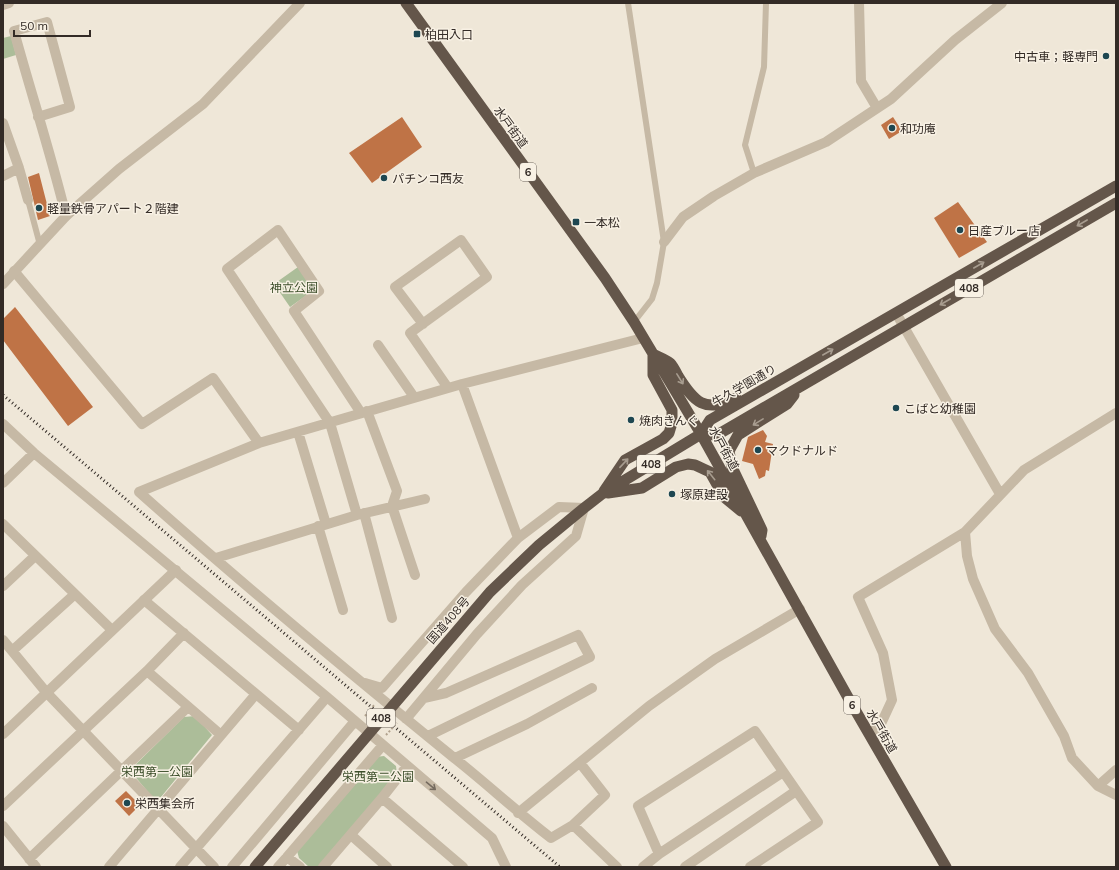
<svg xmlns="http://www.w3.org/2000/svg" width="1119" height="870" font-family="Mulish,'Noto Sans JP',sans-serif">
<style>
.green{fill:#acbd99}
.building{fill:#bf7346}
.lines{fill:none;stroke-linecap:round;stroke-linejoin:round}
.path{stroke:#b2a38f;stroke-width:2;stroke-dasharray:2 2;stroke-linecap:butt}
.service{stroke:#c6b9a5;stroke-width:6}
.minor{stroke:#c6b9a5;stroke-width:10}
.tertiary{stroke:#c6b9a5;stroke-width:10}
.trunk{stroke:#64564a;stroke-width:11}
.rail{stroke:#332b26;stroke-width:3;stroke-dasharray:1 3;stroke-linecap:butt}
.oneway{stroke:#a79c8f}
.oneway2{stroke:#756b5f}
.poi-dot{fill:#1e4751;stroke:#f8f1e4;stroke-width:1.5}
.labels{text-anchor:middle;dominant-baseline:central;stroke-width:3;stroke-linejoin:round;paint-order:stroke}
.shield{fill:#f8f1e4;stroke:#6e665f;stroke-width:1}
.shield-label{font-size:11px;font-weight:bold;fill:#332b26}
.poi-label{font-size:12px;fill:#332b26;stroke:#f8f1e4;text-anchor:start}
.street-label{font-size:12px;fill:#332b26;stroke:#f8f1e4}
.park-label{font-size:12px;fill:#3d4f2b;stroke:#f8f1e4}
</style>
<rect width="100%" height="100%" fill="#efe7d8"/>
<path class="green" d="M11,36L16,55L3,59V38Z
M298,267L314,290L290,307L274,284Z
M195,716L212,735L161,797L154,799L132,773V768L184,717Z
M384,756L396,766L397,775L319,867H309L299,858L297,851L375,757Z"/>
<path class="building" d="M402,117L422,147L372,183L349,153Z
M893,117L902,131L889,139L881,125Z
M39,173L50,216L38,220L28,177Z
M958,202L987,242L959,258L934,218Z
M15,307L93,407L68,426L3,340V319Z
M763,430L767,436L765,442L773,444L769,471L766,470L765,476L759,479L753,464L742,461L748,437Z
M126,791L140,805L129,816L115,801Z"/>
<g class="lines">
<path class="path" d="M365,716L375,704
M386,735L397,723"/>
<path class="service" d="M628,3L664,242L657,283L652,299L634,322
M754,173L745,145L764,67L766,3
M28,200L40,245"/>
<path class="minor" d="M859,3L861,81L877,108
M3,5L9,3
M38,117L70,107L47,22L14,31C31,93 51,154 66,216
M3,123L19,168L28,200
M3,176L19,168
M664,242L683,217L714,196L754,173L826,142L891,99L955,40L1002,3
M14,271L142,424L213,378L259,443
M896,313L1000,494
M423,324L395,287L461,240L487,277L410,333L448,388
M378,345L414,397
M462,384L518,538
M367,411L397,491L392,506L415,575
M361,413L294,311L319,291L278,230L227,269L330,423L357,515L425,499
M3,424L34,453L327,697L492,838L506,867
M298,432L326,524
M3,483L34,453
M364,513L392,618
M3,524L112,630
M318,526L343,610
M965,532L967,556L973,579L995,629L1028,673L1064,736L1072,758L1098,786L1116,795
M216,558L357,515
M3,586L35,556
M144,600L299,730
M3,640L46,692L214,867
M12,651L75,594
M147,671L221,735
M365,683L382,688L466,592L518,538L559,507L584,508L576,536L522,585L477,634L406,719
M424,698L446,693L578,635L590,657L428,736
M869,733L880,726L892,700L883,653L858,597L965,532L1024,470L1116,413
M455,758L527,724L592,688
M1098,786L1116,770
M382,798L407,766
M3,806L147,671L184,633
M518,813L649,706L715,659L800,609
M573,825L605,795L580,763
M3,826L36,867
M351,835L387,867
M659,854L638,806L755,731L818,822L750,867
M287,857L383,745
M29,859L188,707
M109,867L256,694
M180,867L327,697
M232,867L355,721
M278,867L287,857L300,867
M323,867L382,798L463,867
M617,867L573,825L551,838C517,812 486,783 453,757C347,671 241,583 139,492L259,443L462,384L643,338
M643,867L659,854L783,772
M685,867L796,791"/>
<path class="tertiary" d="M3,284L66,216L119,169L203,104L300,3
M3,734L176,570"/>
<path class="trunk" d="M406,3L605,278L634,322L701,434L850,701L946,867
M653,354C658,357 665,359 670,363C673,366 676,372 678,376C694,402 705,414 736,398
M701,434L717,435L1116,203
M604,491L625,460L663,439L669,433L672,423V410L653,375V355
M608,493L642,488L676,467L688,464L695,465L710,472L724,497L741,511
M761,536L762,530L732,467L729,451L738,435L787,404L794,395
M255,867L490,592L539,545L584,508L602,494L701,434L710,420L1116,186"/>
<path class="rail" d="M3,395L560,867"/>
</g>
<defs><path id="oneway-shaft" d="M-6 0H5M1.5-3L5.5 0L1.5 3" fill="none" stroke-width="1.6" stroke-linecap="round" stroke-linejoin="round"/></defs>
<g class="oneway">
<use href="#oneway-shaft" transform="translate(1082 223) rotate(150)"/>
<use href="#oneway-shaft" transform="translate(979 265) rotate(-30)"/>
<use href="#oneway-shaft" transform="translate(945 302) rotate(150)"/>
<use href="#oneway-shaft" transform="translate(828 352) rotate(-30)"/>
<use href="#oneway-shaft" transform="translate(680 379) rotate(58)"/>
<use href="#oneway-shaft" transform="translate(758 422) rotate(148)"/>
<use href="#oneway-shaft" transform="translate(624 463) rotate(-47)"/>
<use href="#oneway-shaft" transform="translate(711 475) rotate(-129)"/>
</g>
<use class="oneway2" href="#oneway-shaft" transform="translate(431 786) rotate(40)"/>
<g class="poi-dot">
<rect x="413" y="30" width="8" height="8" rx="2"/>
<circle cx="1106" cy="56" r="4"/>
<circle cx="892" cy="128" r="4"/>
<circle cx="384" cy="178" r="4"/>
<circle cx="39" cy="208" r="4"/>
<rect x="572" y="218" width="8" height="8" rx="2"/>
<circle cx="960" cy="230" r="4"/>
<circle cx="896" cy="408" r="4"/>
<circle cx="631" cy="420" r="4"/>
<circle cx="758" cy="450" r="4"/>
<circle cx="672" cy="494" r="4"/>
<circle cx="127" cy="803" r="4"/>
</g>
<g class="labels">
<g class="shield">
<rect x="520" y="163" width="16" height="18" rx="3"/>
<rect x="955" y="279" width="28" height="18" rx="3"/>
<rect x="637" y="455" width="28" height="18" rx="3"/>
<rect x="844" y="696" width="16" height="18" rx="3"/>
<rect x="367" y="709" width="28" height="18" rx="3"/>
</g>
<g class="shield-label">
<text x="528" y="172">6</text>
<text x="969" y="288">408</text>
<text x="651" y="464">408</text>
<text x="852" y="705">6</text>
<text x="381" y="718">408</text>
</g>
<g class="poi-label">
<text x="425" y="34">柏田入口</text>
<text x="1098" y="56" text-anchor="end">中古車；軽専門</text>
<text x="900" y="128">和功庵</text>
<text x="392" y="178">パチンコ西友</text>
<text x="47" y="208">軽量鉄骨アパート２階建</text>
<text x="584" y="222">一本松</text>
<text x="968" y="230">日産ブルー店</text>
<text x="904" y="408">こばと幼稚園</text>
<text x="639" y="420">焼肉きんぐ</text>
<text x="766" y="450">マクドナルド</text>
<text x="680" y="494">塚原建設</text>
<text x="135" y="803">栄西集会所</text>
</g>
<g class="street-label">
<text transform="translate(511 127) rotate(54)">水戸街道</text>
<text transform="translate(744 385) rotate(-30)">牛久学園通り</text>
<text transform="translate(724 448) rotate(61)">水戸街道</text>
<text transform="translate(448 620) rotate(-49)">国道408号</text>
<text transform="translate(882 731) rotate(60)">水戸街道</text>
</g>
<g class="park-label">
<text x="294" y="287">神立公園</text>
<text x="157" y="771">栄西第一公園</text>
<text x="378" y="776">栄西第二公園</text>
</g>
</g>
<rect width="1119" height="870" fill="none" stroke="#332b26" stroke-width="8"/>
<path d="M14 30v6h76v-6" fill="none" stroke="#332b26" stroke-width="2"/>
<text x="20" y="30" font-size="12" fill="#332b26" stroke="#f8f1e4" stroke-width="3" paint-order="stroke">50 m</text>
</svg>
